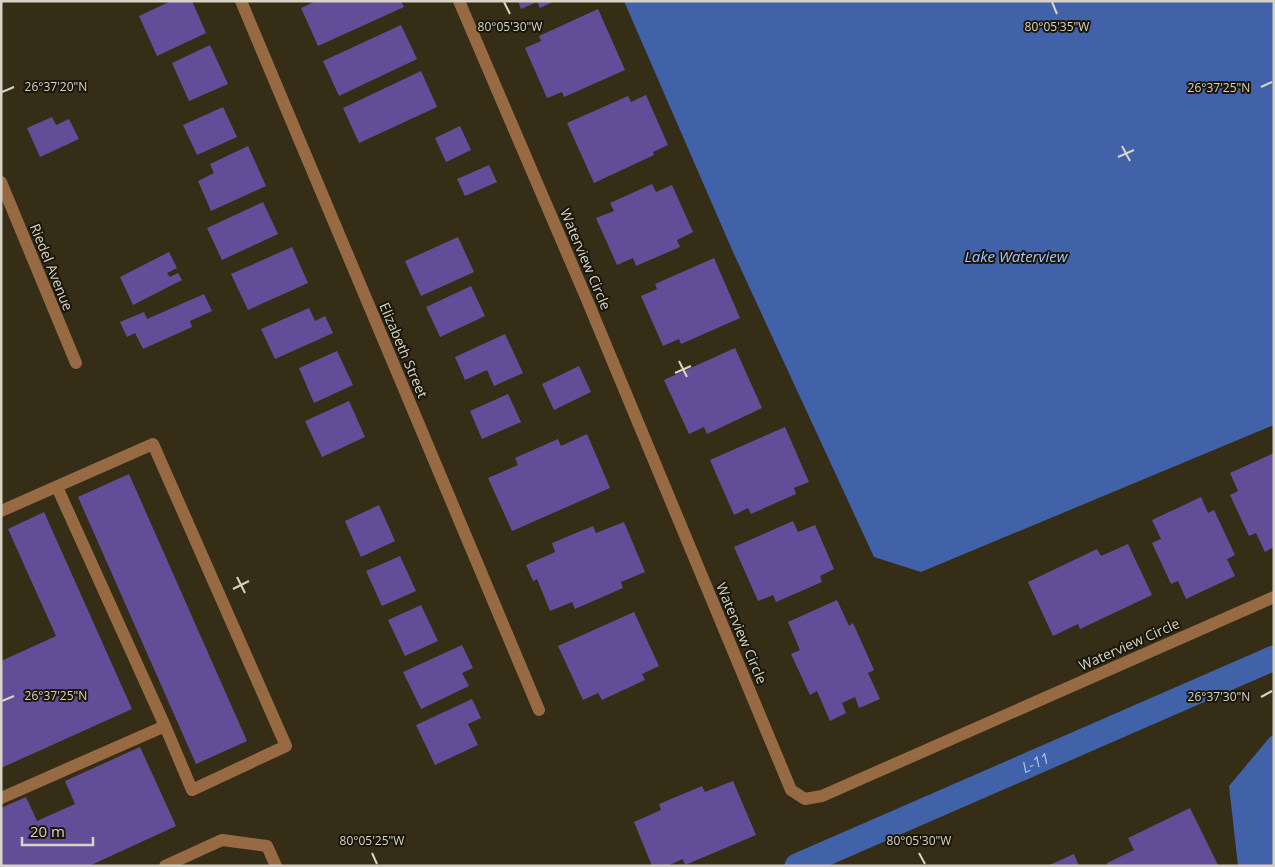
<svg xmlns="http://www.w3.org/2000/svg" width="1275" height="867" font-family="'Open Sans',sans-serif">
<style>
.water{fill:#4162a8}
.lines{fill:none;stroke-linecap:round;stroke-linejoin:round}
.canal{stroke:#4162a8;stroke-width:25}
.building{fill:#624e98}
.minor{stroke:#986a43;stroke-width:12}
.ticks{fill:none;stroke:#d8d3c5;stroke-width:2}
.labels{text-anchor:middle;dominant-baseline:central;stroke-width:4;stroke-linejoin:round;paint-order:stroke}
.street-label{font-size:14px;fill:#d8d3c5;stroke:#19160c}
.water-label{font-size:15px;font-style:italic;fill:#a5c3fd;stroke:#19160c}
.ticks-label{font-size:12px;text-anchor:middle;fill:#d8d3c5;stroke:#19160c;stroke-width:4;stroke-linejoin:round;paint-order:stroke}
</style>
<rect width="100%" height="100%" fill="#352d16"/>
<path class="water" d="M624,1H1274V425L921,572L874,557L733,252Z
M1274,735V866H1238L1229,786L1270,737Z"/>
<g class="lines">
<path class="canal" id="s1" d="M797,866L1274,658"/>
</g>
<path class="building" d="M171,1H192L206,33L157,56L139,16Z
M316,1H401L404,7L318,46L301,8Z
M518,1H555L540,8L537,2L521,9Z
M598,9L625,70L564,97L562,92L547,98L525,48L541,41L539,36Z
M401,25L417,59L339,96L323,61Z
M210,45L228,84L189,101L172,63Z
M421,71L437,107L359,143L343,108Z
M646,95L668,145L653,152L654,155L594,183L567,123L628,96L631,102Z
M223,107L237,137L197,155L183,125Z
M52,117L56,125L69,119L79,139L40,157L27,128Z
M460,126L471,150L446,162L435,138Z
M248,146L266,186L211,211L198,181L214,173L210,164Z
M489,165L497,182L465,196L457,179Z
M652,184L656,192L672,185L693,232L677,240L680,247L636,266L633,258L617,265L596,218L614,211L610,203Z
M263,202L278,234L222,260L207,228Z
M458,237L474,272L421,296L405,261Z
M292,247L308,283L248,310L231,274Z
M169,252L177,268L167,273L170,277L178,273L182,280L133,305L120,277Z
M714,258L740,318L681,344L679,339L663,346L641,296L657,289L655,284Z
M471,286L485,316L440,337L426,307Z
M204,294L212,311L190,321L192,327L143,349L135,333L127,337L120,322L144,312L147,319Z
M309,308L315,321L325,316L333,333L275,359L261,329Z
M505,334L523,373L494,386L487,370L465,380L455,357Z
M735,348L762,408L707,434L704,427L689,434L664,380Z
M337,351L353,385L314,403L299,368Z
M579,366L591,392L554,410L542,384Z
M508,394L521,422L482,439L470,411Z
M349,401L365,437L322,457L305,421Z
M785,427L809,482L794,488L796,494L751,514L748,508L734,515L710,460Z
M587,434L610,488L512,531L488,478L518,465L515,458L558,439L561,446Z
M1274,453V547L1265,552L1256,533L1249,536L1230,495L1238,491L1230,473Z
M129,474L247,741L196,764L78,497Z
M1201,497L1208,513L1214,510L1235,555L1227,559L1235,576L1186,599L1178,581L1171,584L1152,543L1161,539L1152,520Z
M379,505L395,541L361,557L345,521Z
M44,512L132,709L1,768V661L56,636L8,529Z
M793,521L798,532L815,525L834,569L820,576L822,582L776,602L773,595L758,601L734,547Z
M624,522L645,572L621,582L623,588L575,609L572,602L550,611L537,579L533,581L526,565L555,552L552,543L593,526L596,533Z
M1128,544L1152,595L1080,629L1078,624L1053,636L1028,582L1097,549L1101,556Z
M400,556L416,591L382,606L366,571Z
M837,600L849,626L853,623L874,670L868,673L880,699L859,708L855,697L842,703L846,713L830,721L817,691L810,695L791,654L800,650L788,622Z
M421,605L438,641L405,656L388,620Z
M634,612L659,666L642,674L645,680L602,700L598,693L583,700L558,646Z
M462,645L473,668L462,673L469,686L421,709L403,672Z
M472,699L481,718L468,724L478,745L435,765L416,725Z
M140,747L176,826L89,866H1V808L26,797L37,821L75,804L65,781Z
M733,781L756,835L685,865L683,859L667,866H652L634,822L661,810L659,804L702,786L705,792Z
M1190,808L1218,865L1108,866L1107,863L1134,850L1128,838Z
M1074,854L1079,866H1047Z"/>
<g class="lines">
<path class="minor" d="M241,1L539,710
M459,1L585,295L791,790L805,799L822,796L1274,597
M1,182L76,363
M57,487L165,726
M1,511L153,444L286,746L192,790L165,726L1,798
M165,866L222,840L267,846L276,866"/>
</g>
<path class="ticks" d="M504,2L510,14M1052,2L1057,14M1261,87L1272,82M2,92L14,87M1122,146L1130,161M1118,157L1134,150M679,361L687,377M675,373L691,366M237,577L245,593M233,589L249,581M1261,697L1272,691M2,701L14,696M372,853L377,864M919,853L925,864"/>
<g class="labels">
<g class="street-label">
<text transform="translate(586 259) rotate(67)">Waterview Circle</text>
<text transform="translate(52 267) rotate(68)">Riedel Avenue</text>
<text transform="translate(404 350) rotate(67)">Elizabeth Street</text>
<text transform="translate(742 633) rotate(67)">Waterview Circle</text>
<text transform="translate(1129 644) rotate(-24)">Waterview Circle</text>
</g>
<g class="water-label">
<text x="1016" y="256">Lake Waterview</text>
<text stroke="none"><textPath href="#s1" startOffset="260">L-11</textPath></text>
</g>
</g>
<g class="ticks-label">
<text x="510" y="31">80°05'30"W</text>
<text x="1057" y="31">80°05'35"W</text>
<text x="56" y="91">26°37'20"N</text>
<text x="1219" y="92">26°37'25"N</text>
<text x="56" y="700">26°37'25"N</text>
<text x="1219" y="701">26°37'30"N</text>
<text x="372" y="845">80°05'25"W</text>
<text x="919" y="845">80°05'30"W</text>
</g>
<rect width="1275" height="867" fill="none" stroke="#d8d3c5" stroke-width="5"/>
<path d="M22 837v8h71v-8" fill="none" stroke="#d8d3c5" stroke-width="2.5"/>
<text x="30" y="837" font-size="15" fill="#d8d3c5" stroke="#19160c" stroke-width="4" paint-order="stroke">20 m</text>
</svg>
